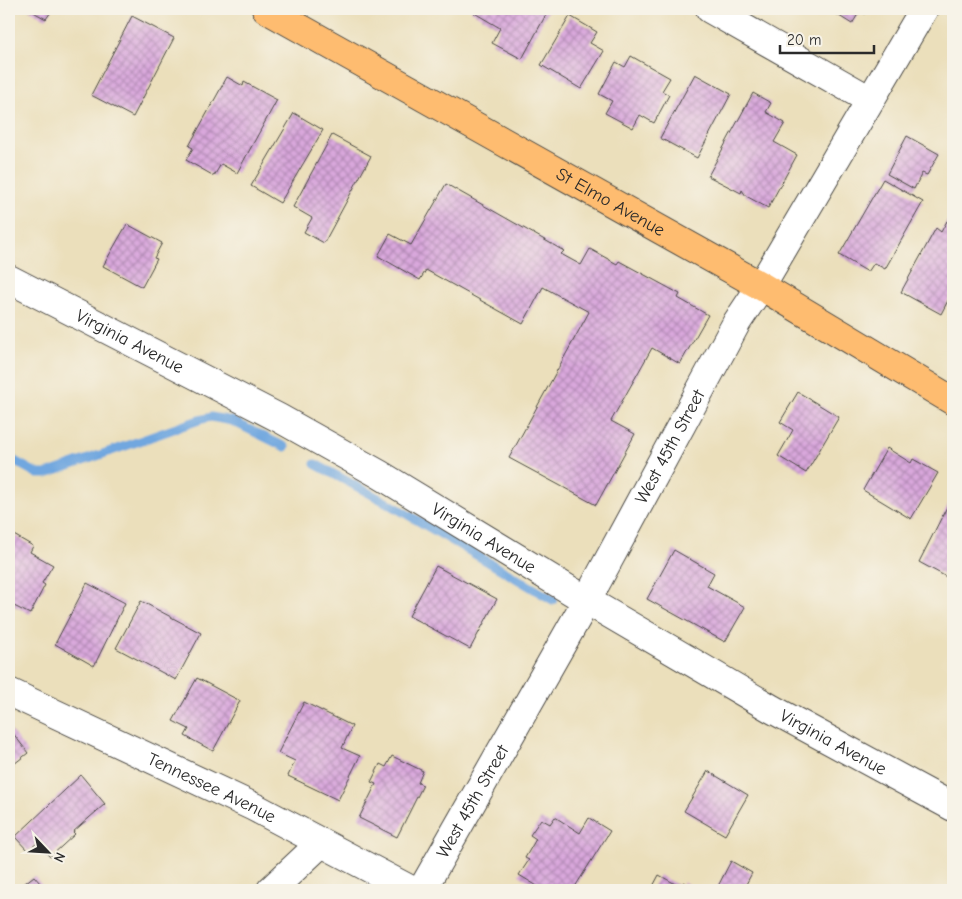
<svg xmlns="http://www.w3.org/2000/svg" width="962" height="899" font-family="'Comic Neue',sans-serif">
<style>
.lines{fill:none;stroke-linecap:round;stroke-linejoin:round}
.stream{stroke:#71a7df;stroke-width:9}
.building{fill:url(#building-cross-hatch)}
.minor-casing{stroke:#484641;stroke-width:30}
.major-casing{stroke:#484641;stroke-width:30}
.minor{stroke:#fff;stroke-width:28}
.major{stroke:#febc70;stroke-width:28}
.labels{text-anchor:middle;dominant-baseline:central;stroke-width:5;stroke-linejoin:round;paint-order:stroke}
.street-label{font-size:18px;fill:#2b2b2b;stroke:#f7f3e8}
</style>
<defs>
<pattern id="building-cross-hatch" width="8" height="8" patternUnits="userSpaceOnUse" patternTransform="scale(1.25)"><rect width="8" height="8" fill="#d9a7dc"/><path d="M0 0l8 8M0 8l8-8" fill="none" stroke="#b088b3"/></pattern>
</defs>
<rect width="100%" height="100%" fill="#f7f3e8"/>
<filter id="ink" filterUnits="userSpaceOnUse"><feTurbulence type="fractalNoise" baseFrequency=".02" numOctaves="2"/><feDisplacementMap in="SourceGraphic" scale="10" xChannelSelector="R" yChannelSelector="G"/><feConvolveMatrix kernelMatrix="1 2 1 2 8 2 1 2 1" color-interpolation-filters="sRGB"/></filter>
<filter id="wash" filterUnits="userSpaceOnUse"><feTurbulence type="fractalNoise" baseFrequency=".0096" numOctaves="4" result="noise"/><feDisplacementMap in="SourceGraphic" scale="20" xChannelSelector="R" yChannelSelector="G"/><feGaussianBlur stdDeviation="1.12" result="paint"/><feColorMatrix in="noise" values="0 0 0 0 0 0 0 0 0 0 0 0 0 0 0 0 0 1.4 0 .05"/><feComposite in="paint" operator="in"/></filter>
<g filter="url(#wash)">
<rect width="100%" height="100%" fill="#ebdfbb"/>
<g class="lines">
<path class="stream" d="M9,458L38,474H46L199,420L211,417L232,421L285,447
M315,464L393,506L553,600"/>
</g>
<g id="blocks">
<path class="building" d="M28,9H53L46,19Z
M472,9H549L522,59L492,43L500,28L471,11Z
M840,9H868L865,14L860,11L852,24L836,14Z
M132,16L174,38L133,117L91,95Z
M570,16L597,32L590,43L604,51L581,89L541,65Z
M631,56L670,78L662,91L669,95L654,123L640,115L633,128L605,113L612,101L599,94L616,62L625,67Z
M695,74L731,94L697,158L660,138Z
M227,77L243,86L244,82L277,100L237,173L221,164L214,176L186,160L193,148L189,146Z
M753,93L771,103L766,112L785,123L774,142L797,155L768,208L746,196L742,190L741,193L708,176Z
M294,113L323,130L280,203L251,186Z
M332,135L371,156L324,243L304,232L312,218L293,207Z
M907,136L939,154L927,175L922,173L914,189L887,174Z
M883,179L923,202L885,269L874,263L868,272L839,255Z
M446,184L564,251L561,254L581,265L590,249L617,264L619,261L680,294L678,298L708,315L680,364L652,348L611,421L635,434L596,505L509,458L589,312L543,287L523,324L426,270L420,280L378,256L390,234L411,245Z
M947,221L953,225V291L941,314L901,292L936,228L941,232Z
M127,224L162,243L154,258L157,259L142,287L103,266Z
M798,392L839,417L806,473L778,456L793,430L780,422Z
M887,448L911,463L913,459L938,473L911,519L863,490Z
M953,495V578L952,580L919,562Z
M12,534L33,546L30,552L53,565L42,583L45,585L30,614L14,606L9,617V541Z
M674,550L714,573L707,586L745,607L725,642L647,599Z
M436,566L497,599L470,649L409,616Z
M87,583L125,603L94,666L55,644Z
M141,601L201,633L176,680L116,648Z
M197,678L240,701L213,751L185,736L189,729L173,721Z
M304,702L352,726L342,748L360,756L338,800L288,776L295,761L278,753Z
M9,728L28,753L9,768Z
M392,756L423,771L418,783L423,785L397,837L359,818L376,784L371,782L380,764L386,767Z
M708,771L748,795L725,835L684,811Z
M81,775L105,804L73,832L75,834L50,857L37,843L28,851L15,837Z
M555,817L580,833L589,818L610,831L573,890H544L519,875L529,860L525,858L536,839L530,835L541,819L550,824Z
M731,861L752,873L743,890H716Z
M659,875L681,887L684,882L698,890H651Z
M34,876L46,890H16Z"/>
</g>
</g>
<g filter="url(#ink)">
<use href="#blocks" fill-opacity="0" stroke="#484641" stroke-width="1"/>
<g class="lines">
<defs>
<g id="minor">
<path d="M710,9L870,100"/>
<path id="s1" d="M9,279L279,418L379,474L586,600L772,709L953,807"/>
<path id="s2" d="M9,692L254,807L411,890"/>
<path d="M271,890L321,843"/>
<path id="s3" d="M422,890L587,600L737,322L761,286L924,9"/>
</g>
<g id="major">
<path id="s4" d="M266,9L761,286L953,401"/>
</g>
</defs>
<use href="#minor" class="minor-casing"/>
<use href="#major" class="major-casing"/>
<use href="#minor" class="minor"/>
<use href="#major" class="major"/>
</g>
</g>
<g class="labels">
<g class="street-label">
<text stroke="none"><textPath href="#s4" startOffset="395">St Elmo Avenue</textPath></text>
<text stroke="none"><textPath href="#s1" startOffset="136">Virginia Avenue</textPath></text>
<text stroke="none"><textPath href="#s3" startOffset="508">West 45th Street</textPath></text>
<text stroke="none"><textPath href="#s1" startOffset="541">Virginia Avenue</textPath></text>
<text stroke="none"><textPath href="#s1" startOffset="946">Virginia Avenue</textPath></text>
<text stroke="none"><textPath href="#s2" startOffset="224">Tennessee Avenue</textPath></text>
<text stroke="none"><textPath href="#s3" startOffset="102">West 45th Street</textPath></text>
</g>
</g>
<rect width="962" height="899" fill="none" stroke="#f7f3e8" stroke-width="30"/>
<g transform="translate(48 852) rotate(115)" stroke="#f7f3e8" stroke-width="4" paint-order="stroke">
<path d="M0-4L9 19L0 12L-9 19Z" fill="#2b2b2b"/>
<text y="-8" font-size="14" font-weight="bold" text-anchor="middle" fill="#2b2b2b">N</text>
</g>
<path d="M780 45v8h94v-8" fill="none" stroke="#2b2b2b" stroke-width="2.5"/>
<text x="787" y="45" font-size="15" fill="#2b2b2b" stroke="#f7f3e8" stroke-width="4" paint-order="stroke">20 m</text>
</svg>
